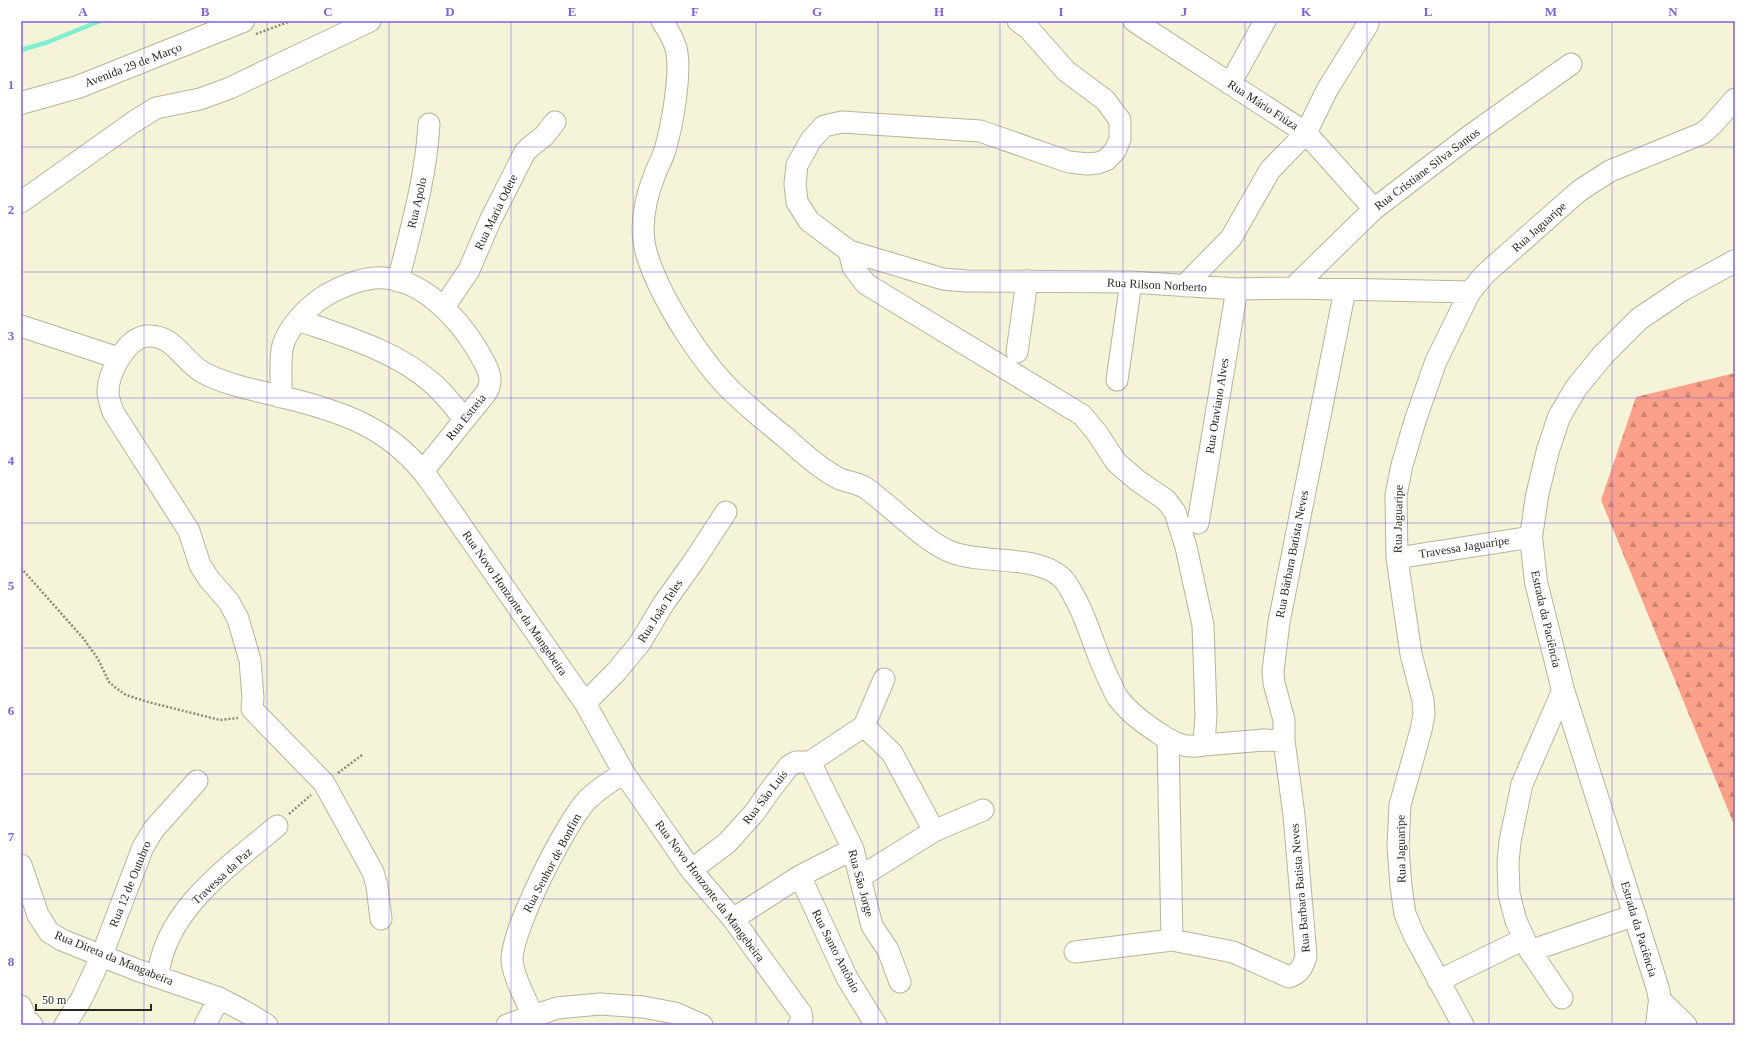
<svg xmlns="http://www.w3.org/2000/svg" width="1756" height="1046" font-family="'Times New Roman',serif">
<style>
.forest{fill:url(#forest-firs)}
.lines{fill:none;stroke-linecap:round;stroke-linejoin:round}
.stream{stroke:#7ff0cf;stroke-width:4.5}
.minor-casing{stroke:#b6b49a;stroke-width:23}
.major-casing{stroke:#b6b49a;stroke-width:24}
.path{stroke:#8c8b78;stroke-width:2.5;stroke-dasharray:2 2;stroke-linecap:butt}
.minor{stroke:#fff;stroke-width:21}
.major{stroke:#fff;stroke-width:22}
.grid{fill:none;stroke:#8260db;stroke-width:1;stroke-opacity:0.55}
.labels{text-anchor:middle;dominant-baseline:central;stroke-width:3;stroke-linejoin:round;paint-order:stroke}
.street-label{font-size:12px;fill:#29281e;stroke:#fff}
.neatline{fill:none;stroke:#8260db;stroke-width:1.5}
.grid-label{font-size:13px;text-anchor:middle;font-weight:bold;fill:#8260db}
</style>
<defs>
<pattern id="forest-firs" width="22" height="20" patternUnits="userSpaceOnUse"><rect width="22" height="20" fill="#fca189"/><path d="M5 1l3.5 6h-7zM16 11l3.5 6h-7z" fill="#cc836f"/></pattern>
</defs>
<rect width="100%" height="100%" fill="#f5f3d8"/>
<path class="forest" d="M1735,373V827L1601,500L1636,397Z"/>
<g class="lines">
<path class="stream" d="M21,50L48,42L100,21"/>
<defs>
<path id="minor" d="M662,21C668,30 673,38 676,48C682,72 672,126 665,150C662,159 658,166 655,174C645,199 639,229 647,255C661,300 704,367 739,398C754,412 770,425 786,438C802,452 820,469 840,479C848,482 857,483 864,487C870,490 875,496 881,500C901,516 928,543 951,552C986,565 1034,554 1061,577C1067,582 1071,591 1075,598C1090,625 1096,656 1111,684C1113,688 1115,694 1118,698C1128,711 1143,723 1157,732C1173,743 1185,749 1204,745L1206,714L1203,625L1186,547L1175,512L1166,500L1138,481L1116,462L1097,433L1082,415L866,284L853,267L849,251L809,221L797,202L795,184L797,165L811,140L824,126L842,122L980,131L1069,162L1087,164L1098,163L1106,160L1115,151L1120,139V120L1105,100L1066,71L1029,29L1018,21
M1134,21L1306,133L1374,209
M1230,84L1265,21
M21,202L135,121L156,108L200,99L230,88L370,21
M849,251L943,279L966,281L1131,282L1237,289L1293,288L1470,292
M398,281C411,229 426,178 429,124
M1184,286L1231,238L1270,170L1306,133L1327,90L1368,24
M1293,288L1374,209L1471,135L1571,64
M444,307L469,270L490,221L525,152L530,147L544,136L555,122
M298,320C343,336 394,350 431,382C444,393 454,406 464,419
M21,326L118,358
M1017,352L1027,281
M1117,380L1131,282
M281,397C282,383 279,358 283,345C289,326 307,308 323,297C338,288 356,280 374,278C419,275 457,316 478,351C485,364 496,378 486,393L423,471
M1198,523L1237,289
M1397,558L1531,537
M585,703L616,672L640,643L664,603L694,561L726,512
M864,726L892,753L934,831
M1168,740L1172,940
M1204,745L1264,740L1284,741V720L1274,683L1273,671L1279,622L1345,290
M810,762L853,849L872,926L888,950L900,982
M21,865L38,915L49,932L62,940L137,970L219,998L244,1011L267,1025
M691,870L727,843L755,812L768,793L789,766L796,762H810L864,726L884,679
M800,876L847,978L876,1025
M860,877L934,831L983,810
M381,919L377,886L373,872L324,783L252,709L253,698L250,660L238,619L229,602L209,579L200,565L189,531L113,412C111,406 108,398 108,392C108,373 126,338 147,336C174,334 184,363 204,373C227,385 254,390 279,396C341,411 391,427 430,481L585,703L624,773L691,870L733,919L801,1013L802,1019L799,1025
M733,919L800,876L853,849
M1530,951L1635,915
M1075,952L1172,940L1233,952L1289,977C1300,973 1303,967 1306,956L1294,815L1284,741
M158,976C165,909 230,866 277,826
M1438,981L1524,939
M1562,998L1530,951L1516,921L1509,894L1508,863L1510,841L1522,784L1563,690
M1660,1000L1686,1025
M21,1006L26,1019L32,1025
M533,1016C527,1001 512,975 512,959C513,927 565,824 587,800C598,789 611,781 624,773
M65,1025L82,998L102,955L143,847L154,829L197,781
M205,1025L219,998
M507,1025L557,1008L600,1004L643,1007L675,1013L702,1025
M1463,1025L1414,935L1405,914L1401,886L1398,847L1400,805L1421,730L1424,714L1423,700L1411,654L1397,558L1396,495L1402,465L1415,421L1436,361L1470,292L1485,274L1579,191L1610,171L1703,133L1712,125L1735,99"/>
<path id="major" d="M21,103L78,87L243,21
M1657,1025L1660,1000L1658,989L1563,690L1536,582L1531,537L1537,496L1548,450L1559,417L1576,388L1603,355L1639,319L1682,290L1735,261"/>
</defs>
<use href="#minor" class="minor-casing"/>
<use href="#major" class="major-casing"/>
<path class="path" d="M256,34L291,21
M21,568L83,638L98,659L109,682L116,688L126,695L148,702L220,720L238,718
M338,773L362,755
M289,814L311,795"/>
<use href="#minor" class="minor"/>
<use href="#major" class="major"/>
</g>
<path class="grid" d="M144,21V1025M267,21V1025M389,21V1025M511,21V1025M633,21V1025M756,21V1025M878,21V1025M1000,21V1025M1123,21V1025M1245,21V1025M1367,21V1025M1489,21V1025M1612,21V1025M21,147H1735M21,272H1735M21,398H1735M21,523H1735M21,648H1735M21,774H1735M21,899H1735"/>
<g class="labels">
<g class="street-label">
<text transform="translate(133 65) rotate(-21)">Avenida 29 de Março</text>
<text transform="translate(1263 105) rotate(33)">Rua Mário Fiúza</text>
<text transform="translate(1427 169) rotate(-37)">Rua Cristiane Silva Santos</text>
<text transform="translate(417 203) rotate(-77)">Rua Apolo</text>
<text transform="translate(496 212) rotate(-64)">Rua Maria Odete</text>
<text transform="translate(1539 227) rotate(-42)">Rua Jaguaripe</text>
<text transform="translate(1157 285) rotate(3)">Rua Rilson Norberto</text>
<text transform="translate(1217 406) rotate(-81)">Rua Otaviano Alves</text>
<text transform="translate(466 417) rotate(-51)">Rua Estreia</text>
<text transform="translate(1398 519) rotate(-89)">Rua Jaguaripe</text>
<text transform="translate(1464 547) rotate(-9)">Travessa Jaguaripe</text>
<text transform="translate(1292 554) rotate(-79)">Rua Bárbara Batista Neves</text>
<text transform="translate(515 603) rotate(55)">Rua Novo Honzonte da Mangebeira</text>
<text transform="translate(660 611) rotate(-57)">Rua João Teles</text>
<text transform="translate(1546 619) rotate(77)">Estrada da Paciência</text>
<text transform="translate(765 797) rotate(-52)">Rua São Luís</text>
<text transform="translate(1401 849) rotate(-91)">Rua Jaguaripe</text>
<text transform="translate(552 863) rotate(-62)">Rua Senhor de Bonfim</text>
<text transform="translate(222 876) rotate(-43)">Travessa da Paz</text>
<text transform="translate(861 883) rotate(75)">Rua São Jorge</text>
<text transform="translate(130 884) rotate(-68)">Rua 12 de Outubro</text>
<text transform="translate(1300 888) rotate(-95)">Rua Barbara Batista Neves</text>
<text transform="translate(710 891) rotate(53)">Rua Novo Honzonte da Mangebeira</text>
<text transform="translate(1639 929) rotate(73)">Estrada da Paciência</text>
<text transform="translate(836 951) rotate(63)">Rua Santo Antônio</text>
<text transform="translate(114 958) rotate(22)">Rua Direta da Mangabeira</text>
</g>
</g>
<rect width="1756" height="1046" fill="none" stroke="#ffffff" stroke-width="44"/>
<path d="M36 1004v6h115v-6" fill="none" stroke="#29281e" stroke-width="2"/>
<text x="42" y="1004" font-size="12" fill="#29281e" stroke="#ffffff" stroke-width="3" paint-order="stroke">50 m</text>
<rect x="22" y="22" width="1712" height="1002" class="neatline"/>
<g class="grid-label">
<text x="83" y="16">A</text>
<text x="205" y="16">B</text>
<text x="328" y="16">C</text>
<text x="450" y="16">D</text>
<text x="572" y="16">E</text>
<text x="695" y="16">F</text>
<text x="817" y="16">G</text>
<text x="939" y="16">H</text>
<text x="1061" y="16">I</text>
<text x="1184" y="16">J</text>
<text x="1306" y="16">K</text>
<text x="1428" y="16">L</text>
<text x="1551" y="16">M</text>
<text x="1673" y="16">N</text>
<text x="11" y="89">1</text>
<text x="11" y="214">2</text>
<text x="11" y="340">3</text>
<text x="11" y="465">4</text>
<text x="11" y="590">5</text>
<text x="11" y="715">6</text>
<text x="11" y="841">7</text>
<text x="11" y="966">8</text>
</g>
</svg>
